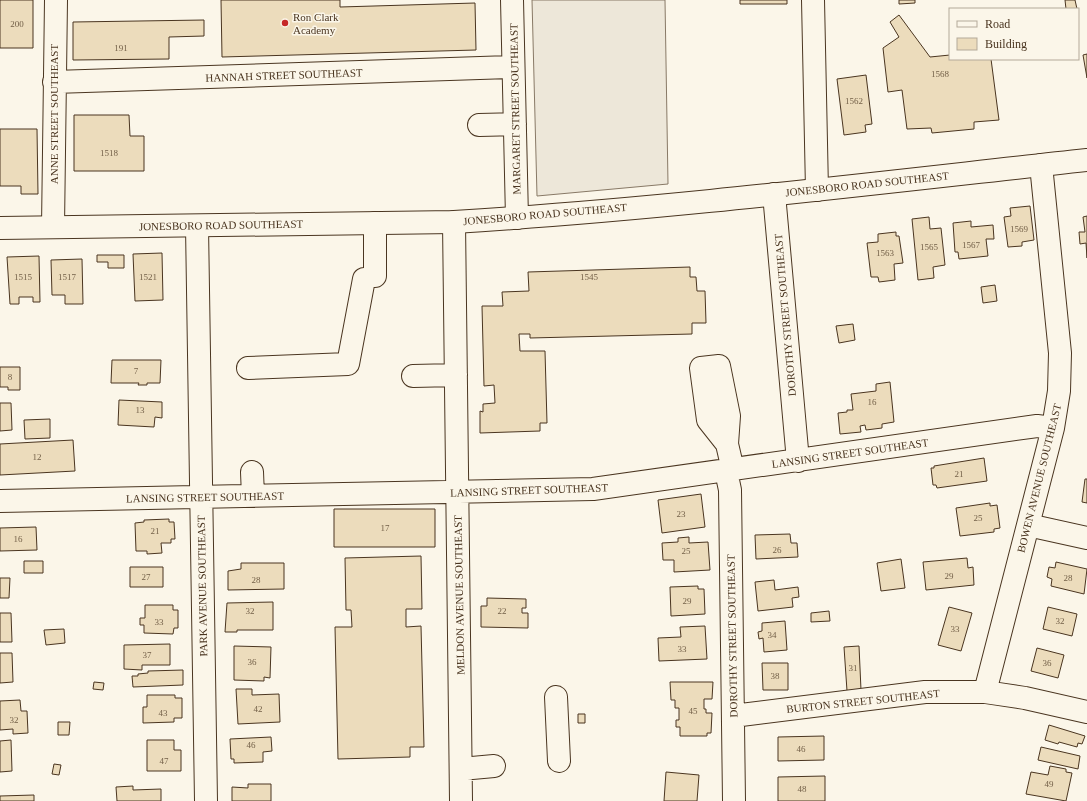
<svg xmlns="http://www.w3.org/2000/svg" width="1087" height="801" font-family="Georgia,serif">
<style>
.parking{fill:#ede7d9;stroke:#887966}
.building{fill:#ecdcbc;stroke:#4a3520}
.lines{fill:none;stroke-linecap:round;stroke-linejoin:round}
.minor-casing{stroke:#4a3520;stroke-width:24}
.major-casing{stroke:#4a3520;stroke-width:24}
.minor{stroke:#fbf6e9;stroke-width:22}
.major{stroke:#fbf6e9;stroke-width:22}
.poi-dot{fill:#c62828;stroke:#fbf6e9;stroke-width:1.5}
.labels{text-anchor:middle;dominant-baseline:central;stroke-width:3;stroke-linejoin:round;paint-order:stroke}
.number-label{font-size:9px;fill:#725f47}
.poi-label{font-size:11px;fill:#4a3520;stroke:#fbf6e9;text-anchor:start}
.street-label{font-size:11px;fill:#4a3520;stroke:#fbf6e9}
</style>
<rect width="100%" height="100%" fill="#fbf6e9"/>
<path class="parking" d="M532,0H665L668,184L537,196Z"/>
<path class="building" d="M0,0H33V48H0Z
M221,0H340V7L475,3L476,50L222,57Z
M740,0H787V4H740Z
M899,0H915V3L899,4Z
M1065,0H1075L1077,9H1066Z
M899,15L930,57L950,55V59H991L999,120L974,122V129L932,133L931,128L907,129L902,90L888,92L883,48L899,37L890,22Z
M204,20V36L169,37V59L73,60V22Z
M1087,54V78L1083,55Z
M866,75L872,124L865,125L866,132L844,135L837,79Z
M74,115H129L130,136H144V171H74Z
M0,129H37L38,194H21V186H0Z
M1030,206L1034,240L1022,242V246L1008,247L1004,217L1011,216L1010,208Z
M1087,216V258L1086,243L1080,244L1079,232H1085L1083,217Z
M929,217L930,229L941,228L945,265L933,267L934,278L918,280L912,219Z
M971,221V227L993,225L994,239H986L988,256L959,259L958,252H955L953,223Z
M896,232V236H899L903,263L894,264L895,280L879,282L878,277H871L867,243L878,242V234Z
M162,253L163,300L135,301L133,254Z
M97,255H124V268H108V262H97Z
M39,256L40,302H33V297H19V304H10L7,257Z
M82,259L83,304H65V295H52L51,260Z
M690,267V277H696L697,291H705L706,323H692V334L530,338V334H519L520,351H545L547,423H540V431L480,433V411L483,412V404L495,403L494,385L484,386L482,306H503L502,292L529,291L528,272Z
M995,285L997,301L983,303L981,287Z
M853,324L855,340L839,343L836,326Z
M112,360H161L160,383H147V385H138L139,383H111Z
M0,367H20V390H8V387H0Z
M890,382L894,422L882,424V428L866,430L865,425L860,426L861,432L840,434L838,413L847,412V410H853L851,394L876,391V384Z
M119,400L162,402V418L155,417L154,427L118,425Z
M0,403H11L12,430L0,431Z
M50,419V438L25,439L24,420Z
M73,440L75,471L0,475V444Z
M984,458L987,481L937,488L936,485H933L931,468H934V466Z
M1085,479H1087V503L1082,502Z
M701,494L705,527L662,533L658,500Z
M990,503V506L997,505L1000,528L994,529V532L960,536L956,508Z
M334,509H435V547H334Z
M169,519V522H174L175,539H171V543H161L162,553L147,554V551H136L135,523L144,522V520Z
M36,527L37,550L0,551V528Z
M790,534L791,543H797L798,557L756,559L755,535Z
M689,537V543L708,542L710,570L674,572V560H663L662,543L678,542V538Z
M421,556L422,609H406V627L421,626L424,747H410V757L338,759L335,627H352L351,610H346L345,558Z
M967,558L968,568L973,567L974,585L926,590L923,562Z
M901,559L905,588L881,591L877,563Z
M24,561H43V573H24Z
M1056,562L1087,569L1084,594L1051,586L1052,579L1047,577L1049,567L1055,568Z
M241,563H284V589L228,590V571L241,569Z
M130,567H163V587H130Z
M0,578H10L9,598H0Z
M774,580L775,590L798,587L799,597L792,598L793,607L758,611L755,582Z
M698,586V589H704L705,614L671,616L670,587Z
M487,598L526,599V608H522V613H528V628L481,627V606H487Z
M273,602V630H237V632H225L227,603Z
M145,605H173V610H178V628H174L173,634L144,633V625H140V618H145Z
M949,607L972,613L961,651L938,645Z
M1048,607L1077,614L1072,636L1043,629Z
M829,611L830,621L811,622V613Z
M0,613H11L12,642H0Z
M785,621L787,650L764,652L763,638L759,639L758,632L762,631V623Z
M705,626L707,659L659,661L658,638L681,637L680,627Z
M64,629L65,643L46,645L44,630Z
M170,644V665H142V670L124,669V645Z
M234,646L271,647L270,678L264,677V681L234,680Z
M859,646L861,690L847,691L844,647Z
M1037,648L1064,655L1058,678L1031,671Z
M0,653H12L13,682L0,683Z
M762,663H788V690H763Z
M183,670V685L133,687L132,676H138V674L148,673V671Z
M94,682L104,683L103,690L93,689Z
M670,682H713L712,699H704V709H706V713H712L711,733H707V736H680V727H676V720H679V708H675V700H671Z
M236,689H252V695L279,694L280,722L238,724Z
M147,695H175V698H182V718H174V722L143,723V707H147Z
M20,700L21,711H27L28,733L13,734V729L0,730V701Z
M578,714H585V723H578Z
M58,722H70L69,735H58Z
M1049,725L1085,736L1082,744L1078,743L1077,747L1059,742L1058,744L1045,740Z
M824,736V760L778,761V737Z
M271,737L272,751L263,752V762L234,763V759H231L230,739Z
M11,740L12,771L0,772V741Z
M147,740H174V750H181V771H147Z
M1041,747L1080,756L1078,769L1038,760Z
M54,764L61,765L59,775L52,774Z
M1050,766L1066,769V772L1072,773L1066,801L1026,794L1031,772L1048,775Z
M666,772L699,775L697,801H664Z
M825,776V801H778V777Z
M248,784H271V801H232V787L248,788Z
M133,786V790L161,789V801H117L116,787Z
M34,795V801H0V796Z"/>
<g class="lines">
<defs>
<path id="minor" d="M512,0L517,218
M813,0L817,190
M54,82L513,67
M479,125L515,124
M774,194L798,461
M454,222L461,801
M375,223V276
M197,226L206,801
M53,227L56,0
M248,368L348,364L364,279
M413,376L456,375
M727,444L708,420L701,368L719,366L729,416L727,444L733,470
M726,471L730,490L734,801
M252,472L253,496
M0,501L593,489L1037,426L1053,428
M1028,525L1087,538
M985,692L1053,428L1059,391L1060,353L1041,165
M556,697L559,761
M733,716L925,692H985L1025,698L1087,712
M461,769L494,766"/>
<path id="major" d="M0,228L454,222C666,209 876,183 1087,160"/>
</defs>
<use href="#minor" class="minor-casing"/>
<use href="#major" class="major-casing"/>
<use href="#minor" class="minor"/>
<use href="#major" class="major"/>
</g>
<circle class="poi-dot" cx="285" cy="23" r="4"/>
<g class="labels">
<g class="number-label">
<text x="17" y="24">200</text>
<text x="121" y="48">191</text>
<text x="940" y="74">1568</text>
<text x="854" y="101">1562</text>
<text x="109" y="153">1518</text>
<text x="1019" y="229">1569</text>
<text x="971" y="245">1567</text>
<text x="929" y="247">1565</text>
<text x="885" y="253">1563</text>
<text x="23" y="277">1515</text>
<text x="67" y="277">1517</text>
<text x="148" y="277">1521</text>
<text x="589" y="277">1545</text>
<text x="136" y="371">7</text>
<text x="10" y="377">8</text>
<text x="872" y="402">16</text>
<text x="140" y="410">13</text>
<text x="37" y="457">12</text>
<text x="959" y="474">21</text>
<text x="681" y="514">23</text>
<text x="978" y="518">25</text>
<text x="385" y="528">17</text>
<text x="155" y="531">21</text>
<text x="18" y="539">16</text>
<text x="777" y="550">26</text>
<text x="686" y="551">25</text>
<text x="949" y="576">29</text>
<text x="146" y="577">27</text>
<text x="1068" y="578">28</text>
<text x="256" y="580">28</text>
<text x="687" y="601">29</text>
<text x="250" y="611">32</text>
<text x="502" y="611">22</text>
<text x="1060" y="621">32</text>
<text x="159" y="622">33</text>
<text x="955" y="629">33</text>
<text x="772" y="635">34</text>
<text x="682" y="649">33</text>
<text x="147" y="655">37</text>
<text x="252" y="662">36</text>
<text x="1047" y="663">36</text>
<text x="853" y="668">31</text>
<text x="775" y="676">38</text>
<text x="258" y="709">42</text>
<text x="693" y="711">45</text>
<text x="163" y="713">43</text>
<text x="14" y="720">32</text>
<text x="251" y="745">46</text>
<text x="801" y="749">46</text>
<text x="164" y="761">47</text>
<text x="1049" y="784">49</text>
<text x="802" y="789">48</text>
</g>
<g class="poi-label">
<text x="293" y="17">Ron Clark<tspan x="293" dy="13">Academy</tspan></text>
</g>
<g class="street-label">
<text transform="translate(284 75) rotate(-2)">HANNAH STREET SOUTHEAST</text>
<text transform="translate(515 109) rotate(-91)">MARGARET STREET SOUTHEAST</text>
<text transform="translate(54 114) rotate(-90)">ANNE STREET SOUTHEAST</text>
<text transform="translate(867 184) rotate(-6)">JONESBORO ROAD SOUTHEAST</text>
<text transform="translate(545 214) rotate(-5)">JONESBORO ROAD SOUTHEAST</text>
<text transform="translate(221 225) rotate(-1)">JONESBORO ROAD SOUTHEAST</text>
<text transform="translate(785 315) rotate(-95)">DOROTHY STREET SOUTHEAST</text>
<text transform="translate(850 453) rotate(-8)">LANSING STREET SOUTHEAST</text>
<text transform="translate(1039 478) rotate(-76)">BOWEN AVENUE SOUTHEAST</text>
<text transform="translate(529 490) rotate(-2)">LANSING STREET SOUTHEAST</text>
<text transform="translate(205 497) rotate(-1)">LANSING STREET SOUTHEAST</text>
<text transform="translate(202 586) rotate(-91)">PARK AVENUE SOUTHEAST</text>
<text transform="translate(459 595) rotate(-91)">MELDON AVENUE SOUTHEAST</text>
<text transform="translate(732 636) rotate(-91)">DOROTHY STREET SOUTHEAST</text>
<text transform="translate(863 701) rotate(-6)">BURTON STREET SOUTHEAST</text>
</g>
</g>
<rect x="949" y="8" width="130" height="52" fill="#fbf6e9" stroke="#b4a999"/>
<rect x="957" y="21" width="20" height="6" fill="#fbf6e9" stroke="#b4a999"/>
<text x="985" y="28" font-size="12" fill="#4a3520">Road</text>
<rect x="957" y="38" width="20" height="12" fill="#ecdcbc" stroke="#b4a999"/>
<text x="985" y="48" font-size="12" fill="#4a3520">Building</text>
</svg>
